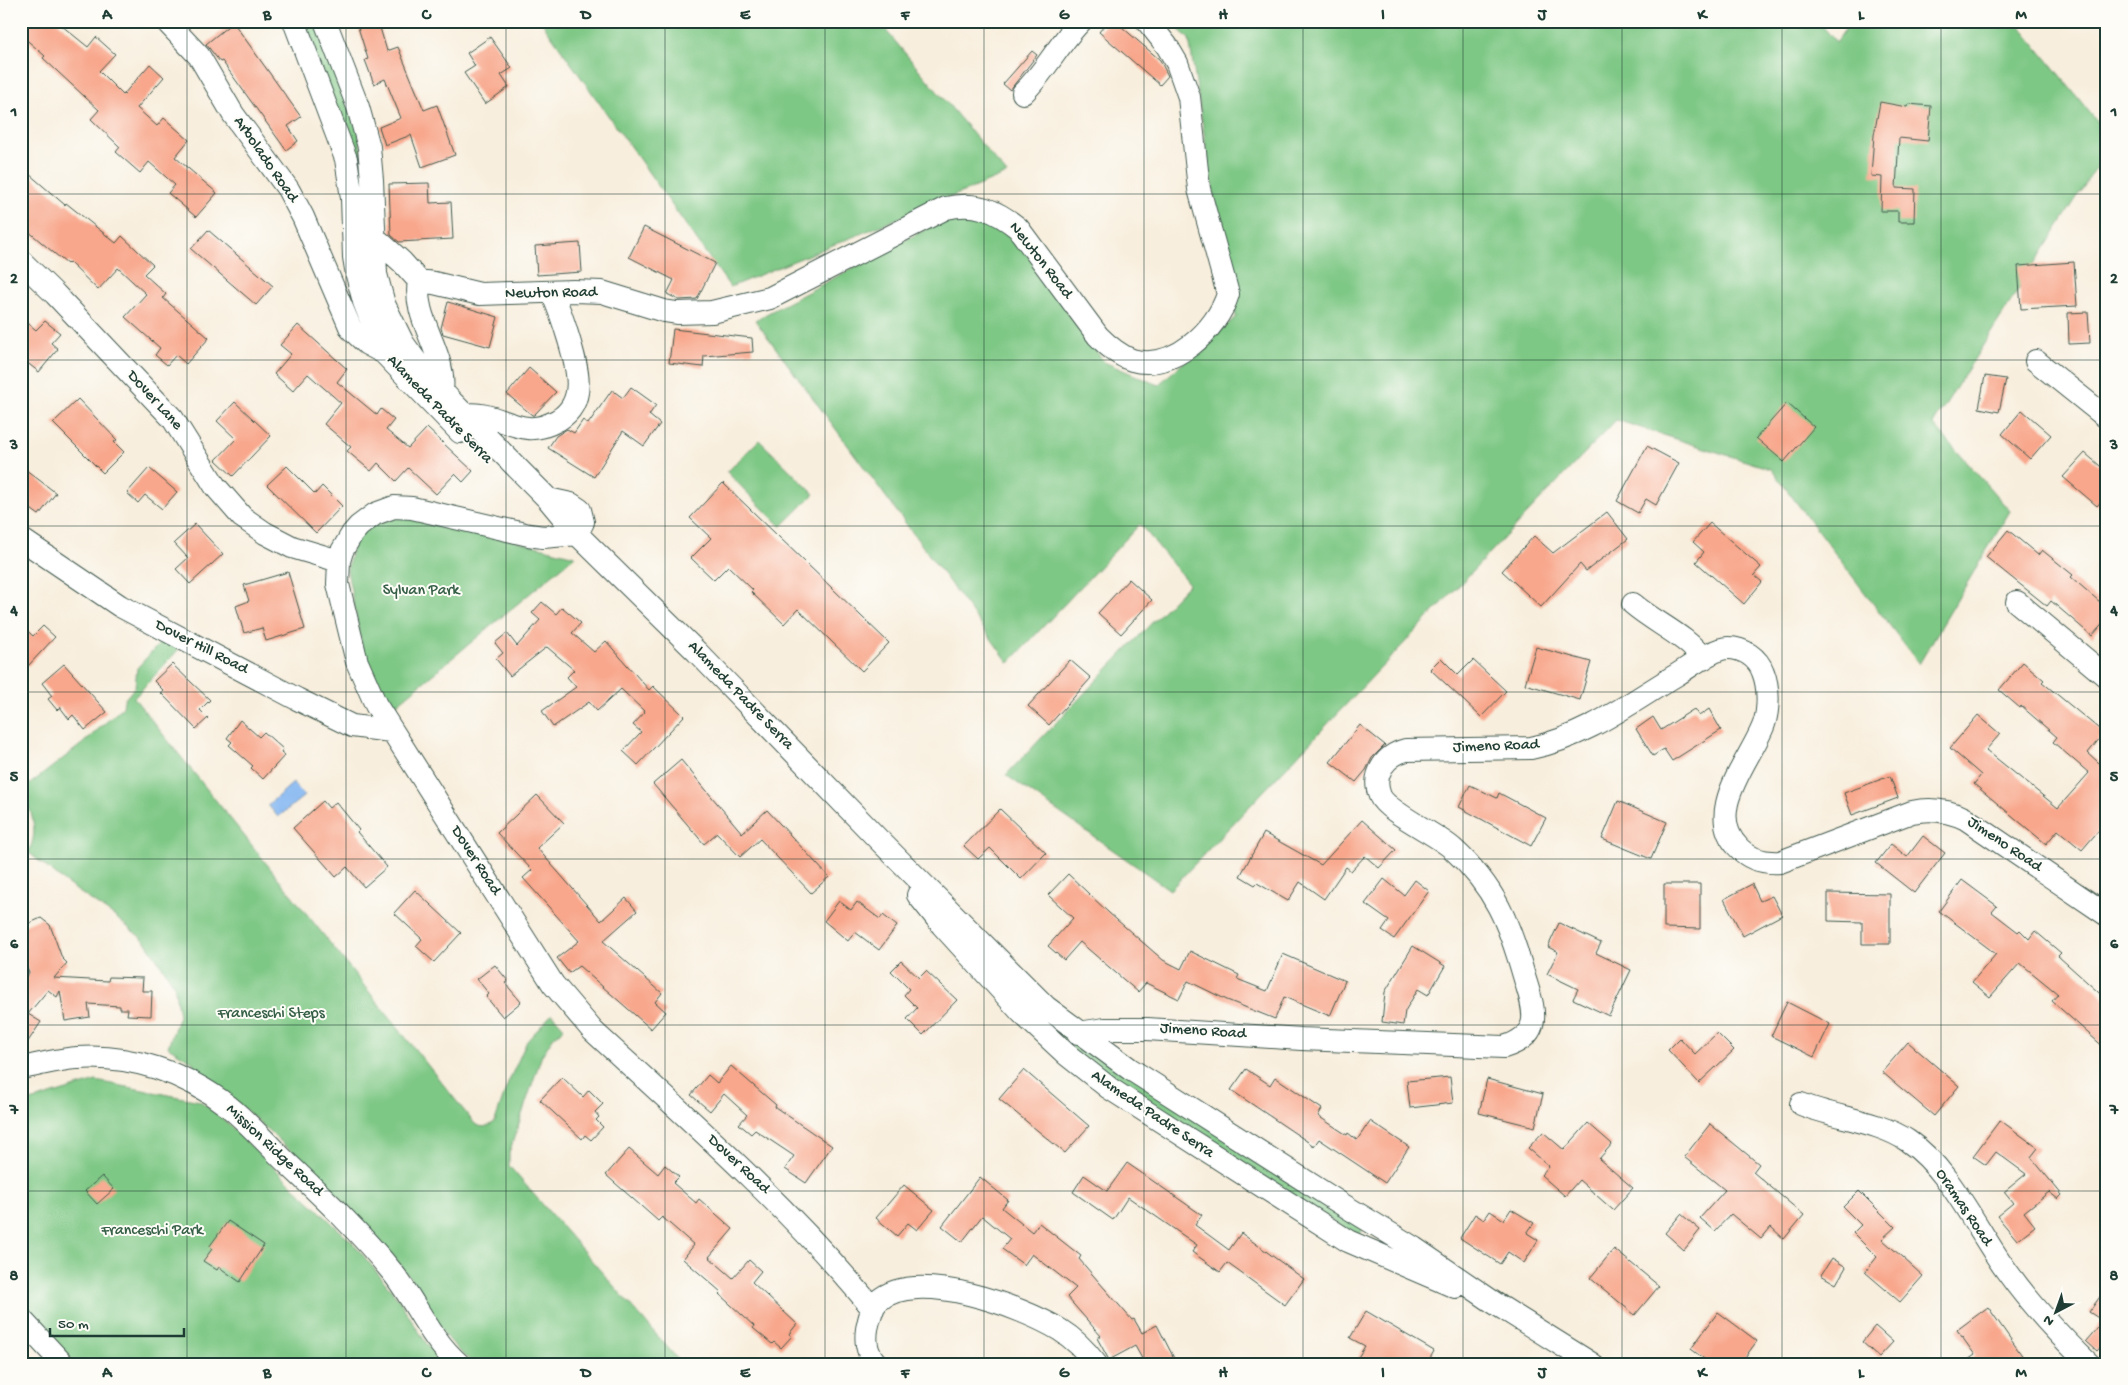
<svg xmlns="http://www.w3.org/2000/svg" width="2128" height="1385" font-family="'Gochi Hand',sans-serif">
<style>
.green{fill:#7ec885;stroke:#4e825c}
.water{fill:#85b7f2;stroke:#527a93}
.building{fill:#f8a78c}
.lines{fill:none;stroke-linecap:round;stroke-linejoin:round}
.minor-casing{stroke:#40584d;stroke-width:24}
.minor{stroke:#fff;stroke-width:22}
.grid{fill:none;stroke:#1f3d34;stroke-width:1;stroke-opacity:0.55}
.labels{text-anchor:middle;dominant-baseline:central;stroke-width:4;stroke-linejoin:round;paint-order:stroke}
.street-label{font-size:16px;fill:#1f3d34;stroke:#fdfcf7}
.park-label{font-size:16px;fill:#376048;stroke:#fdfcf7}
.neatline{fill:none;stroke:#1f3d34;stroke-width:2}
.grid-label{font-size:16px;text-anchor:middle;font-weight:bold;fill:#1f3d34}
</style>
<rect width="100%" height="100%" fill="#fdfcf7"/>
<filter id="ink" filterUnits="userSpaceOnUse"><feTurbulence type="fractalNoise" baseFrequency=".02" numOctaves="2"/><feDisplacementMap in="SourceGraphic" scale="10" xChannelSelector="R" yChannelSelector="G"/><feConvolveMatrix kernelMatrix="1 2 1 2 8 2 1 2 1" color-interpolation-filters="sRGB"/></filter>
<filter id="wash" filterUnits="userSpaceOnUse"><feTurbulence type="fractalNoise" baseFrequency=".0096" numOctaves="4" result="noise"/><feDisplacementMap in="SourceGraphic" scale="20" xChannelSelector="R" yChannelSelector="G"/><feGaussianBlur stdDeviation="1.12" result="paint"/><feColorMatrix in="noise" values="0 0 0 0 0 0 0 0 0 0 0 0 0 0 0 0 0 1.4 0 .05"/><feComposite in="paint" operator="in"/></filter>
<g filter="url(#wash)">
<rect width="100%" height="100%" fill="#f8eedd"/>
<path class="green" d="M301,21H319L359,133L367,199Z
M541,21H878L1007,174L730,287Z
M1170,21H1818L1836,42L1851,21H2016L2107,134V150L1933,424L2010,511L1919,664L1771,469L1616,420L1170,890L1006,775L1189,584L1140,524L1009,663L755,320L947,218L982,215L1014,235L1104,362L1158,385L1236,317L1214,196L1189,39Z
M759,440L814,494L781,527L727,472Z
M406,513L575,556L391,709L363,652L347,570L354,542L364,529Z
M162,641L179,649L134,698L474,1123C480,1129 490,1127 495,1121L508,1083L527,1041L552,1014L564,1028L553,1038L542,1055L509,1153V1166L682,1364H474L457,1349L443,1332L422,1292L366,1224L309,1167L239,1104L194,1073L193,1062L168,1047L179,1016L174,984L144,940L114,916L66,883L28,852C40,832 31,810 22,790L82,744L123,707L124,700L135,687L137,668Z
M943,914L1019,989L1363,1227L1362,1231L1358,1237L1092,1070Z
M96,1081L200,1101L223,1119L354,1244L397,1297L427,1344L443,1364H75L21,1304V1104Z"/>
<path class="water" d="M293,783L304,796L278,817L268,805Z"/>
<g id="blocks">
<path class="building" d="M21,21H56L88,47L96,37L115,54L99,71L123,95L150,64L164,77L137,108L157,126L164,118L189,140L175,157L217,193L196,217L168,193L175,185L149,162L140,173L116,152L120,147L91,119L99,110L43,58L45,56L21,35Z
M356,21H378L387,51L398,47L424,110L437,105L455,155L422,167L411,135L385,145L379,127L401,118L385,79L374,84L365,60L368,59Z
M1108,21H1115L1160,60L1168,76L1160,85L1099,32Z
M233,22L301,117L288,126L298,141L286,150L222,61L220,62L206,44Z
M490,37L512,68L501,75L509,87L485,104L464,73L475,66L467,53Z
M1032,51L1037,55L1010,90L1003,84Z
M1880,102L1907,107L1908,104L1931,106L1928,141L1899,138L1896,188L1915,189L1914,222H1898V211H1881L1882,177L1871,176L1874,135Z
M21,167L65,205L66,203L116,243L122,236L153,265L144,274L166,294L163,298L209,338L186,364L176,355L167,365L155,355L160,348L125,317L146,294L118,268L98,290L69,262L67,264L21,225V220L29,212L21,205Z
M429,183L430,203L451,202L453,239L399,242L391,235L389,184Z
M644,227L715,263L697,299L679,300L667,294L674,280L629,257Z
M208,230L273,286L256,305L191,249Z
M580,243L582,272L537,275L535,246Z
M2074,262L2077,306L2021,309L2018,266Z
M448,302L498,317L490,347L443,334L441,328Z
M2088,312L2090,343L2069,344L2068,313Z
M21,317L36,330L45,321L60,333L51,343L58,349L39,372L21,358Z
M298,325L347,369L337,382L377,415L381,409L394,420L386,430L408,448L427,428L473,471L463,482L455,474L436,494L408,468L396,481L378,463L371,471L347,451L351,447L324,424L341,403L308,374L293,391L274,374L291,354L280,345Z
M673,329L752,338L753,352L704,356L703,367L669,363Z
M529,368L556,392L534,415H532L507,394Z
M1985,376L2006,379L1999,412L1979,408Z
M631,387L656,405L649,415L660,424L644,446L623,431L594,477L548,448L556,436L567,429L574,433L583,420L588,424L612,390L623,398Z
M78,399L117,440L114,442L124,452L103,473L53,423Z
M235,402L271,436L233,476L216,460L236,439L217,421Z
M1787,403L1814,427L1784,462L1756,438Z
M2022,410L2051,435L2030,459L2002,434Z
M1647,446L1679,463L1656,505L1646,499L1638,513L1617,501Z
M2085,453L2107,472V495L2097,506L2063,477Z
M21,466L56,493L39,515L21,502Z
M287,466L315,494L322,486L342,506L316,533L267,485Z
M149,468L177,492L162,509L145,495L138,503L127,493Z
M723,483L889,643L862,671L798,609L784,624L751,592L753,590L728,566L714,580L691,558L711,538L690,518Z
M1607,512L1628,539L1586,571L1580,564L1541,607L1502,571L1534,536L1553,553Z
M1710,523L1761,567L1754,575L1762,582L1744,604L1696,562L1704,552L1693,542Z
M195,524L223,554L190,584L176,569L188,558L174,543Z
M2008,530L2038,555L2042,550L2073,575L2071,577L2107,608V619L2092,636L2051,601L2047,606L1986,557Z
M288,572L305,629L266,641L262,628L244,633L236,606L249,601L244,585Z
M1129,579L1152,600L1121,634L1098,613Z
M542,602L556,614L562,607L581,623L572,633L594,652L606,641L649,690L653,686L684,716L638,765L623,751L641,732L633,725L645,712L621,689L597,711L589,702L553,727L542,711L576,687L567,677L574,670L547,647L510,676L496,659L503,653L495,643L507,633L517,646L540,620L532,613Z
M21,625L33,636L43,626L55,637L28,666L21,658Z
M1536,647L1591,662L1580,700L1525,684Z
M1441,658L1458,675L1473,660L1506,691L1481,717L1430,669Z
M1070,660L1091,678L1049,725L1028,706Z
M2023,662L2044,680L2042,682L2104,733L2088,753L2107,770V835L2100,829L2082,850L2058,830L2046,844L1974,784L1981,775L1950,748L1978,715L2000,734L1986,750L2058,808L2089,773L2053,742L2057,737L2021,706L2020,708L1999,690Z
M64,664L107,712L85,730L73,715L69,719L60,707L57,710L48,699L52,696L42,683Z
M172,664L210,700L200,710L208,718L196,729L161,693L164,691L154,681Z
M1694,709L1699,716L1709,709L1721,730L1672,761L1664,749L1653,756L1636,729L1653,717L1661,730Z
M240,720L259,737L264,732L283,749L281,752L285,755L263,779L251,768L253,766L229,745L232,742L227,738Z
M1360,725L1385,745L1372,758L1366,770L1356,782L1330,762Z
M681,760L742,833L767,810L829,877L811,893L760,839L740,857L717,833L704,844L653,784Z
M1890,776L1898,798L1852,815L1844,793Z
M1470,785L1497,798L1499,793L1546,818L1531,846L1459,807Z
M537,795L564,823L537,848L601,921L626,898L637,911L603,941L662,993L655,1002L666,1012L651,1029L579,966L569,973L557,958L579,941L523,878L532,870L497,833Z
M323,801L329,808L336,802L359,830L357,832L387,867L364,887L347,867L336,877L293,828Z
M1618,801L1667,822L1651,859L1602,839Z
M1000,809L1046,853L1021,879L990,848L978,859L964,846Z
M1362,820L1396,850L1379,868L1365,856L1351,871L1346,867L1324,899L1300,882L1288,901L1257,883L1255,885L1240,876L1264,833L1321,865Z
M1923,836L1945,853L1914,893L1876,863L1891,844L1907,857Z
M1068,874L1109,913L1163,960L1181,969L1190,951L1239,975L1237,979L1267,991L1283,954L1345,981L1330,1016L1284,997L1275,1019L1227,1000L1188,981L1179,999L1146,983L1138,992L1080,942L1064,960L1048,946L1073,918L1048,895Z
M1384,879L1404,895L1415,880L1429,891L1394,939L1382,931L1389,921L1365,904Z
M1962,880L1997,906L1992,912L2018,932L2020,930L2029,939L2035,931L2061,953L2058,956L2107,1000V1050L2052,1001L2058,994L2020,963L1990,997L1972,982L1996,954L1939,911Z
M1664,884H1700V929L1664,928Z
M1752,884L1760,901L1772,896L1782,915L1743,936L1724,899Z
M415,890L461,933L434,962L416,946L422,939L394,913Z
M1828,893L1890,894V944H1862V922L1828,921Z
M839,901L851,910L857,902L880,919L883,915L897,926L879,950L855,932L848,941L824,921Z
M41,918L50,925L62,958L67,963L54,978L108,981L109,977L143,978L142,991H152L151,1016L127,1015L128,1009H120V1006L88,1004L90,1017L65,1021L60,991L57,997L48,990L28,1014L41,1022L21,1052V982L29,973L21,952V927Z
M1559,923L1601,943L1596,953L1631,970L1609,1016L1573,999L1578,989L1547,974L1558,952L1548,947Z
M1413,946L1445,966L1428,995L1418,989L1405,1011L1403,1025L1382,1022L1385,992Z
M901,961L919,978L926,971L957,1000L923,1035L907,1019L917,1008L904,995L909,989L891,971Z
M495,965L508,981L505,983L521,1002L503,1017L486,997L489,994L477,979Z
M1787,1002L1830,1024L1814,1057L1771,1036Z
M1717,1033L1734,1050L1699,1083L1668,1050L1680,1038L1695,1054Z
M1908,1042L1959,1086L1934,1116L1882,1072Z
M731,1066L776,1105L775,1107L832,1146L806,1183L785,1169L794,1156L755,1130L751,1134L739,1124L747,1115L724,1094L710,1111L691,1095L708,1075L717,1083Z
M1246,1069L1270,1085L1275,1077L1322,1109L1318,1116L1347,1135L1348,1133L1357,1140L1370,1121L1409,1147L1385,1183L1319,1139L1314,1146L1231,1090Z
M1024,1070L1089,1126L1065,1153L999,1099Z
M562,1077L583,1097L589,1090L603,1104L595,1112L599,1117L596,1120L603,1127L591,1140L585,1135L582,1139L540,1100Z
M1450,1077L1453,1103L1410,1108L1407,1081Z
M1487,1079L1543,1094L1535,1127L1479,1113Z
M2000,1120L2038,1148L2031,1157L2062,1195L2058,1199L2049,1192L2024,1212L2035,1226L2017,1240L1997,1216L2013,1203L2004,1192L2026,1174L1996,1152L1986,1165L1973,1156Z
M1588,1123L1612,1144L1599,1159L1633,1188L1613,1210L1579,1180L1565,1196L1541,1175L1549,1166L1528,1148L1543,1132L1564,1150Z
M1710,1124L1759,1164L1753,1172L1804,1215L1784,1239L1771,1227L1761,1239L1731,1214L1715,1231L1700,1218L1725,1190L1684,1157Z
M629,1149L658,1174L665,1165L679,1177L673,1183L696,1203L699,1199L733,1229L709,1257L733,1278L749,1260L761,1271L752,1282L797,1324L789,1334L792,1336L781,1348L774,1342L772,1344L753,1328L754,1326L719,1294L721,1292L683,1259L694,1245L662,1217L658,1221L606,1175Z
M1127,1163L1202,1215L1195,1225L1229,1250L1241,1233L1304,1279L1285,1305L1227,1263L1220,1272L1192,1252L1197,1245L1128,1197L1113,1220L1073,1192L1084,1175L1107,1191Z
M102,1176L114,1189L97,1204L85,1191Z
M980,1177L1008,1200L1002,1208L1032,1232L1039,1223L1081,1256L1079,1259L1132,1320L1134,1319L1142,1333L1157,1325L1177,1364H1145L1135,1346L1109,1360L1097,1338L1101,1336L1067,1297L1076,1288L1032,1254L1024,1265L1002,1249L1010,1239L982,1216L962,1242L942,1226Z
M904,1185L934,1210L917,1230L908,1223L897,1236L876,1218Z
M1859,1191L1895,1227L1882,1239L1923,1276L1900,1302L1865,1272L1877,1257L1853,1233L1861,1225L1843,1207Z
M1511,1209L1534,1223L1527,1233L1538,1240L1524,1263L1508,1252L1500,1264L1460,1238L1475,1214L1484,1220L1490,1211L1504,1220Z
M1681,1214L1700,1230L1684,1250L1665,1233Z
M228,1221L264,1245L240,1282L219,1267L217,1270L203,1261L212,1249L209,1247Z
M1614,1249L1659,1286L1635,1315L1590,1278Z
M1832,1258L1846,1267L1836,1284L1821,1275Z
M2107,1287V1340L2097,1351L2086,1341L2103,1321L2089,1312Z
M1988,1307L2021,1354L2027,1364H1962L1975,1355L1957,1330Z
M1366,1311L1434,1351L1427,1364H1354L1365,1346L1350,1338Z
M1718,1312L1757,1341L1740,1364H1711L1691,1349Z
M1875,1326L1893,1342L1879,1357L1862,1342Z"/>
</g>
</g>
<g filter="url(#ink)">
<use href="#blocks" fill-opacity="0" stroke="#40584d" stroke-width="1"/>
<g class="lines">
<defs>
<path id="minor" d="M166,21L199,56L233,114L288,189L303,217L351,329L367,344L384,353
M294,21L346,159L352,198L354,257L357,275L364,302L384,353L460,432
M325,21L358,107L369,147L372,180L376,274L384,304L403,343L421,368L452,402L548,499L577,534L697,652L878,839L1046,1007L1130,1069L1340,1203L1414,1248L1493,1302L1592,1364
M1023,93C1046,71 1059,43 1081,21
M374,237L402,262L419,281C412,319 447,353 442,391
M21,261L55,294L173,419L215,486L242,517L265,533L292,547L339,561
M419,281L434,283L480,294L574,291L602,292L664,311L677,313L712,312L770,298L946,208C975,201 996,210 1018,228L1098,336C1108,346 1118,355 1132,360C1173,372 1217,330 1228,294L1199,189L1189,97L1177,63L1167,46L1147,21
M2036,361L2107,418
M465,415C489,411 506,426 528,428C538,429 549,425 558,420C588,402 577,367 569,340C564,323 559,308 552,293
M548,499L571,504L580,510L583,522L577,534
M577,534L543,537L529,535L412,508L394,507L375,514L359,526L352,534L342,551L339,561L338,584L357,662L376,705L553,984L593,1031C690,1120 789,1207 873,1309
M21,539L120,606L297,699L352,726L391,731
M2017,602L2107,677
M1633,604C1655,623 1687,636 1703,659
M918,895L942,925L1022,1013L1066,1054L1109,1088L1348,1241L1455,1287
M1078,1033L1105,1029H1147L1301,1039L1504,1047C1546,1034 1533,1007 1524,976C1509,923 1495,887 1453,849C1437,834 1387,812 1380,796C1371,774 1386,755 1406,750L1531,748C1586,737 1631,702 1678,674C1691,666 1714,648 1728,648C1744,648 1758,658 1763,672C1769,687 1769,709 1764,724C1751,760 1702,812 1739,848C1750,860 1764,863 1780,862L1912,812C1931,808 1948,810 1966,819L2107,915
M21,1068C39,1065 58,1059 77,1058C131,1054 186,1073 228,1106C249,1123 268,1145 288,1164C325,1199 361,1233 393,1273C416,1302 430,1339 459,1364
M1801,1104C1835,1118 1879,1121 1908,1141C1950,1169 1976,1229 2006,1270C2030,1304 2059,1335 2089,1364
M21,1319L63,1364
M877,1364C867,1354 865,1343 867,1329C869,1320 871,1308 878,1301C916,1267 1022,1307 1060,1330C1073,1338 1086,1351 1096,1364"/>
</defs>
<use href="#minor" class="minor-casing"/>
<use href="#minor" class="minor"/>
</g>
</g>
<path class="grid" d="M187,21V1364M346,21V1364M506,21V1364M665,21V1364M825,21V1364M984,21V1364M1144,21V1364M1303,21V1364M1463,21V1364M1622,21V1364M1782,21V1364M1941,21V1364M21,194H2107M21,360H2107M21,526H2107M21,692H2107M21,859H2107M21,1025H2107M21,1191H2107"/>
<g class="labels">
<g class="street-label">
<text transform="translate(265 160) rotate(55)">Arbolado Road</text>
<text transform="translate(1040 261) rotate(52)">Newton Road</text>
<text transform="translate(551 294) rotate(-1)">Newton Road</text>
<text transform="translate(154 401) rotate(48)">Dover Lane</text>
<text transform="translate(439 410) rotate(46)">Alameda Padre Serra</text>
<text transform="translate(201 648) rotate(27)">Dover Hill Road</text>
<text transform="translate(740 696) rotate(46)">Alameda Padre Serra</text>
<text transform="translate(1496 747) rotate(-2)">Jimeno Road</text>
<text transform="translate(2004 845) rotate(34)">Jimeno Road</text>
<text transform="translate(475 861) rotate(57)">Dover Road</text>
<text transform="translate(1203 1032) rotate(4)">Jimeno Road</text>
<text transform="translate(1152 1115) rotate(34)">Alameda Padre Serra</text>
<text transform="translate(274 1151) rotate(43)">Mission Ridge Road</text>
<text transform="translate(738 1165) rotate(43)">Dover Road</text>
<text transform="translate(1963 1208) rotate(56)">Oramas Road</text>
</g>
<g class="park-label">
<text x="421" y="591">Sylvan Park</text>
<text x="271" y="1014">Franceschi Steps</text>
<text x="152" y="1231">Franceschi Park</text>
</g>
</g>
<rect width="2128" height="1385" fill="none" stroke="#fdfcf7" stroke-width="55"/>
<g transform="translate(2056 1312) rotate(221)" stroke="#fdfcf7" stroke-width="4" paint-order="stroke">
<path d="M0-4L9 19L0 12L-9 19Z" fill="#1f3d34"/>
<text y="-8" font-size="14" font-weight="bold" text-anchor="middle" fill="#1f3d34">N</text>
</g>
<path d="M50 1328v8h134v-8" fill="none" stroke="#1f3d34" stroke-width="2.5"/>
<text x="58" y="1328" font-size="15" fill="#1f3d34" stroke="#fdfcf7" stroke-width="4" paint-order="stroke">50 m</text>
<rect x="28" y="28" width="2072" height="1330" class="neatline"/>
<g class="grid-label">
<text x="107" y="19">A</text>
<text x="267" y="19">B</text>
<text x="426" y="19">C</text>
<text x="586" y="19">D</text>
<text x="745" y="19">E</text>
<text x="905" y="19">F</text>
<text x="1064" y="19">G</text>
<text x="1223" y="19">H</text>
<text x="1383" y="19">I</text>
<text x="1542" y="19">J</text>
<text x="1702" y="19">K</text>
<text x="1861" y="19">L</text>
<text x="2021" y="19">M</text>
<text x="14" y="116">1</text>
<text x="2114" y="116">1</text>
<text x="14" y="283">2</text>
<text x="2114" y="283">2</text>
<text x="14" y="449">3</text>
<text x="2114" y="449">3</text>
<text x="14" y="615">4</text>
<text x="2114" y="615">4</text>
<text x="14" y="781">5</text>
<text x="2114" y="781">5</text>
<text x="14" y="948">6</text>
<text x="2114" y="948">6</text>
<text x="14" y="1114">7</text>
<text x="2114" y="1114">7</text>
<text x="14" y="1280">8</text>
<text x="2114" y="1280">8</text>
<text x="107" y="1377">A</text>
<text x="267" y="1377">B</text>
<text x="426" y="1377">C</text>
<text x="586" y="1377">D</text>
<text x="745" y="1377">E</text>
<text x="905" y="1377">F</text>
<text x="1064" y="1377">G</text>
<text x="1223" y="1377">H</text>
<text x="1383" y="1377">I</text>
<text x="1542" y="1377">J</text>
<text x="1702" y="1377">K</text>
<text x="1861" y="1377">L</text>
<text x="2021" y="1377">M</text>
</g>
</svg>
